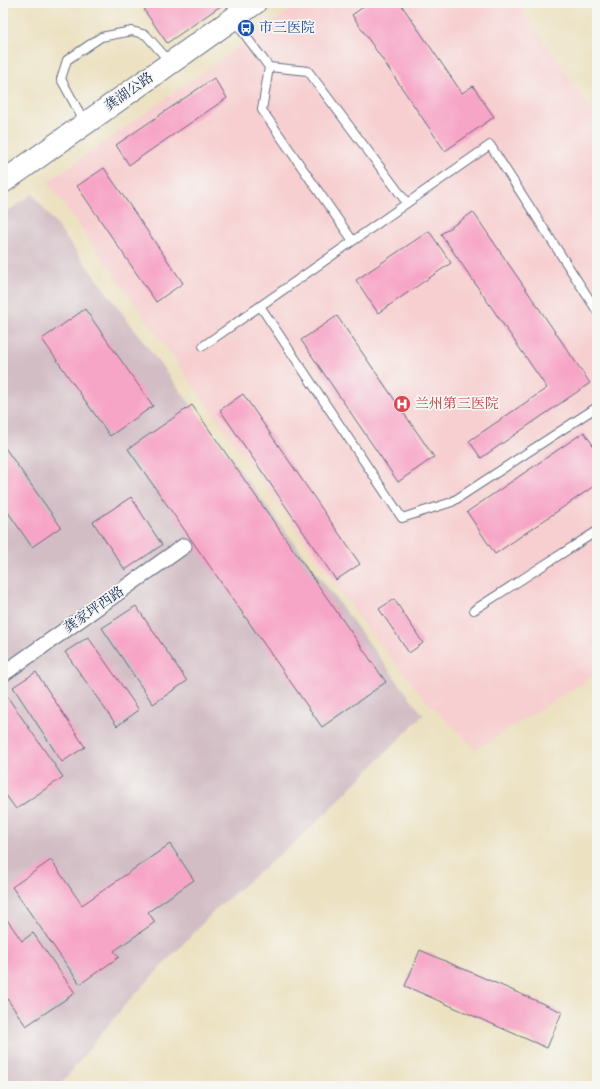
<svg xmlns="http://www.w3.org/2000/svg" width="600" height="1089" font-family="'Libre Bodoni','Noto Serif SC',serif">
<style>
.built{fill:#f7cfd0}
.industrial{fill:#d2bdc5}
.building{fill:#f7a5c6}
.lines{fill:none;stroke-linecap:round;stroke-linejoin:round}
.service-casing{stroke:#646d81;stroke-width:10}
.minor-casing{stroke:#646d81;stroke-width:17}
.secondary-casing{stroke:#646d81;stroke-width:24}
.service{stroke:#fff;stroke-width:8}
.minor{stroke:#fff;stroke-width:15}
.secondary{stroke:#fff;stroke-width:22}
.labels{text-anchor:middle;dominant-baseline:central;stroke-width:3.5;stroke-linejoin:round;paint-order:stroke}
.transit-label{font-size:14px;fill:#164399;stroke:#f6f6f2;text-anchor:start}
.street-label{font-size:14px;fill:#1b2f5e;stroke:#f6f6f2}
.health-label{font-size:14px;fill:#be3a42;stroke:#f6f6f2;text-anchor:start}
</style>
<rect width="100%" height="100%" fill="#f6f6f2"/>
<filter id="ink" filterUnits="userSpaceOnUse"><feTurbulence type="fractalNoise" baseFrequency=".025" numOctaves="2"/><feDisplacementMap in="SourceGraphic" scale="8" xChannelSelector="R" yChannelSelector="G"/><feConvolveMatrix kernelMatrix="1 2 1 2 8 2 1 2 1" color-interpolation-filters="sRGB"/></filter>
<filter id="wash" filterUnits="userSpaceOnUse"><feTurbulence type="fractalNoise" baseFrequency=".012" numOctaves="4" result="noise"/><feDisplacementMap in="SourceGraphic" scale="16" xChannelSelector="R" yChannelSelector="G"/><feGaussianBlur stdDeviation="0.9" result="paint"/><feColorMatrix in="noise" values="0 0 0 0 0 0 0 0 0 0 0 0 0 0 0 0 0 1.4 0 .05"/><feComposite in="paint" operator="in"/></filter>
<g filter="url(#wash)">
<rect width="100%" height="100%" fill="#ece1c1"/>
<path class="built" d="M300,3H517L597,117V674L476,749L428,703L365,626L48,182Z"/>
<path class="industrial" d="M33,194L423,715L311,828L218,907L125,1005L59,1086H3V214Z"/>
<g id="blocks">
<path class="building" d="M155,3H225L167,43L144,10Z
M369,3H400L462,93L473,86L494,117L445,151L352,15Z
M214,78L227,98L129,165L116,145Z
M104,168L183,283L156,302L77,186Z
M473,212L590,383L481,458L469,441L547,388L441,234Z
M429,231L451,263L378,313L356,280Z
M85,309L153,406L110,436L42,339Z
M337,316L434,457L398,482L301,340Z
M243,394L360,564L336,580L220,410Z
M192,405L386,682L322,727L128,449Z
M584,432L597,451V484L495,554L467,512Z
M3,445L61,527L32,547L3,505Z
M131,497L162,545L125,570L93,522Z
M394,599L423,643L409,653L379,609Z
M136,606L187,681L153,704L102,628Z
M88,637L139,710L117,726L65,652Z
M36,672L85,747L62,762L13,687Z
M4,692L63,777L16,809L3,791Z
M170,844L194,880L148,912L155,922L114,951L119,957L80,984L12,887L51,860L82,905Z
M3,914L22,941L33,933L75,993L26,1026L3,993Z
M420,950L562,1012L547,1048L405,986Z"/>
</g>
</g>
<g filter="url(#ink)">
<use href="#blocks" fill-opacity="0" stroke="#646d81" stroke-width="1"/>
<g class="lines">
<defs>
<path id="service" d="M233,19L269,67L262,110L353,241
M269,67L308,71L407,203
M85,123L61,79L67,60L101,37L132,31L146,35L170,62
M260,306L402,518L452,502L597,407
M203,346L490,145L597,311
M474,610L597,531"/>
<path id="minor" d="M3,674L184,546"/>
<path id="secondary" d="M3,182L255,3"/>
</defs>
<use href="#service" class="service-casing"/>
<use href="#minor" class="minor-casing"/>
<use href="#secondary" class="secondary-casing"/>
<use href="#service" class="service"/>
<use href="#minor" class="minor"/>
<use href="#secondary" class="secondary"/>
</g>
</g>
<defs>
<symbol id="bus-disc" viewBox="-11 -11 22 22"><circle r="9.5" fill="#1a4fb4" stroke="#f6f6f2"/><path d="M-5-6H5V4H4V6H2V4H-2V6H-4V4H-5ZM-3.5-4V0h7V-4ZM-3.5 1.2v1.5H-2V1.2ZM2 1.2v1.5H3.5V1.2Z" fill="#fff"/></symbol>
<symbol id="hospital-disc" viewBox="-11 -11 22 22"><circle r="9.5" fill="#e0444e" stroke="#f6f6f2"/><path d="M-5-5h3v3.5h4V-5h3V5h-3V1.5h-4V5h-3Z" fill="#fff"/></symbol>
</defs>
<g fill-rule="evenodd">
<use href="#bus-disc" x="236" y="18" width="20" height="20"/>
<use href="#hospital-disc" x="392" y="394" width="20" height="20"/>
</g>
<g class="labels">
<g class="transit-label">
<text x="259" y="28">市三医院</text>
</g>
<g class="street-label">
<text transform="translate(129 92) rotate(-35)">龚湖公路</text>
<text transform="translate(94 610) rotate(-35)">龚家坪西路</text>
</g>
<g class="health-label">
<text x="415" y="404">兰州第三医院</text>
</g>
</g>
<rect width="600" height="1089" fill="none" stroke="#f6f6f2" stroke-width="16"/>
</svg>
